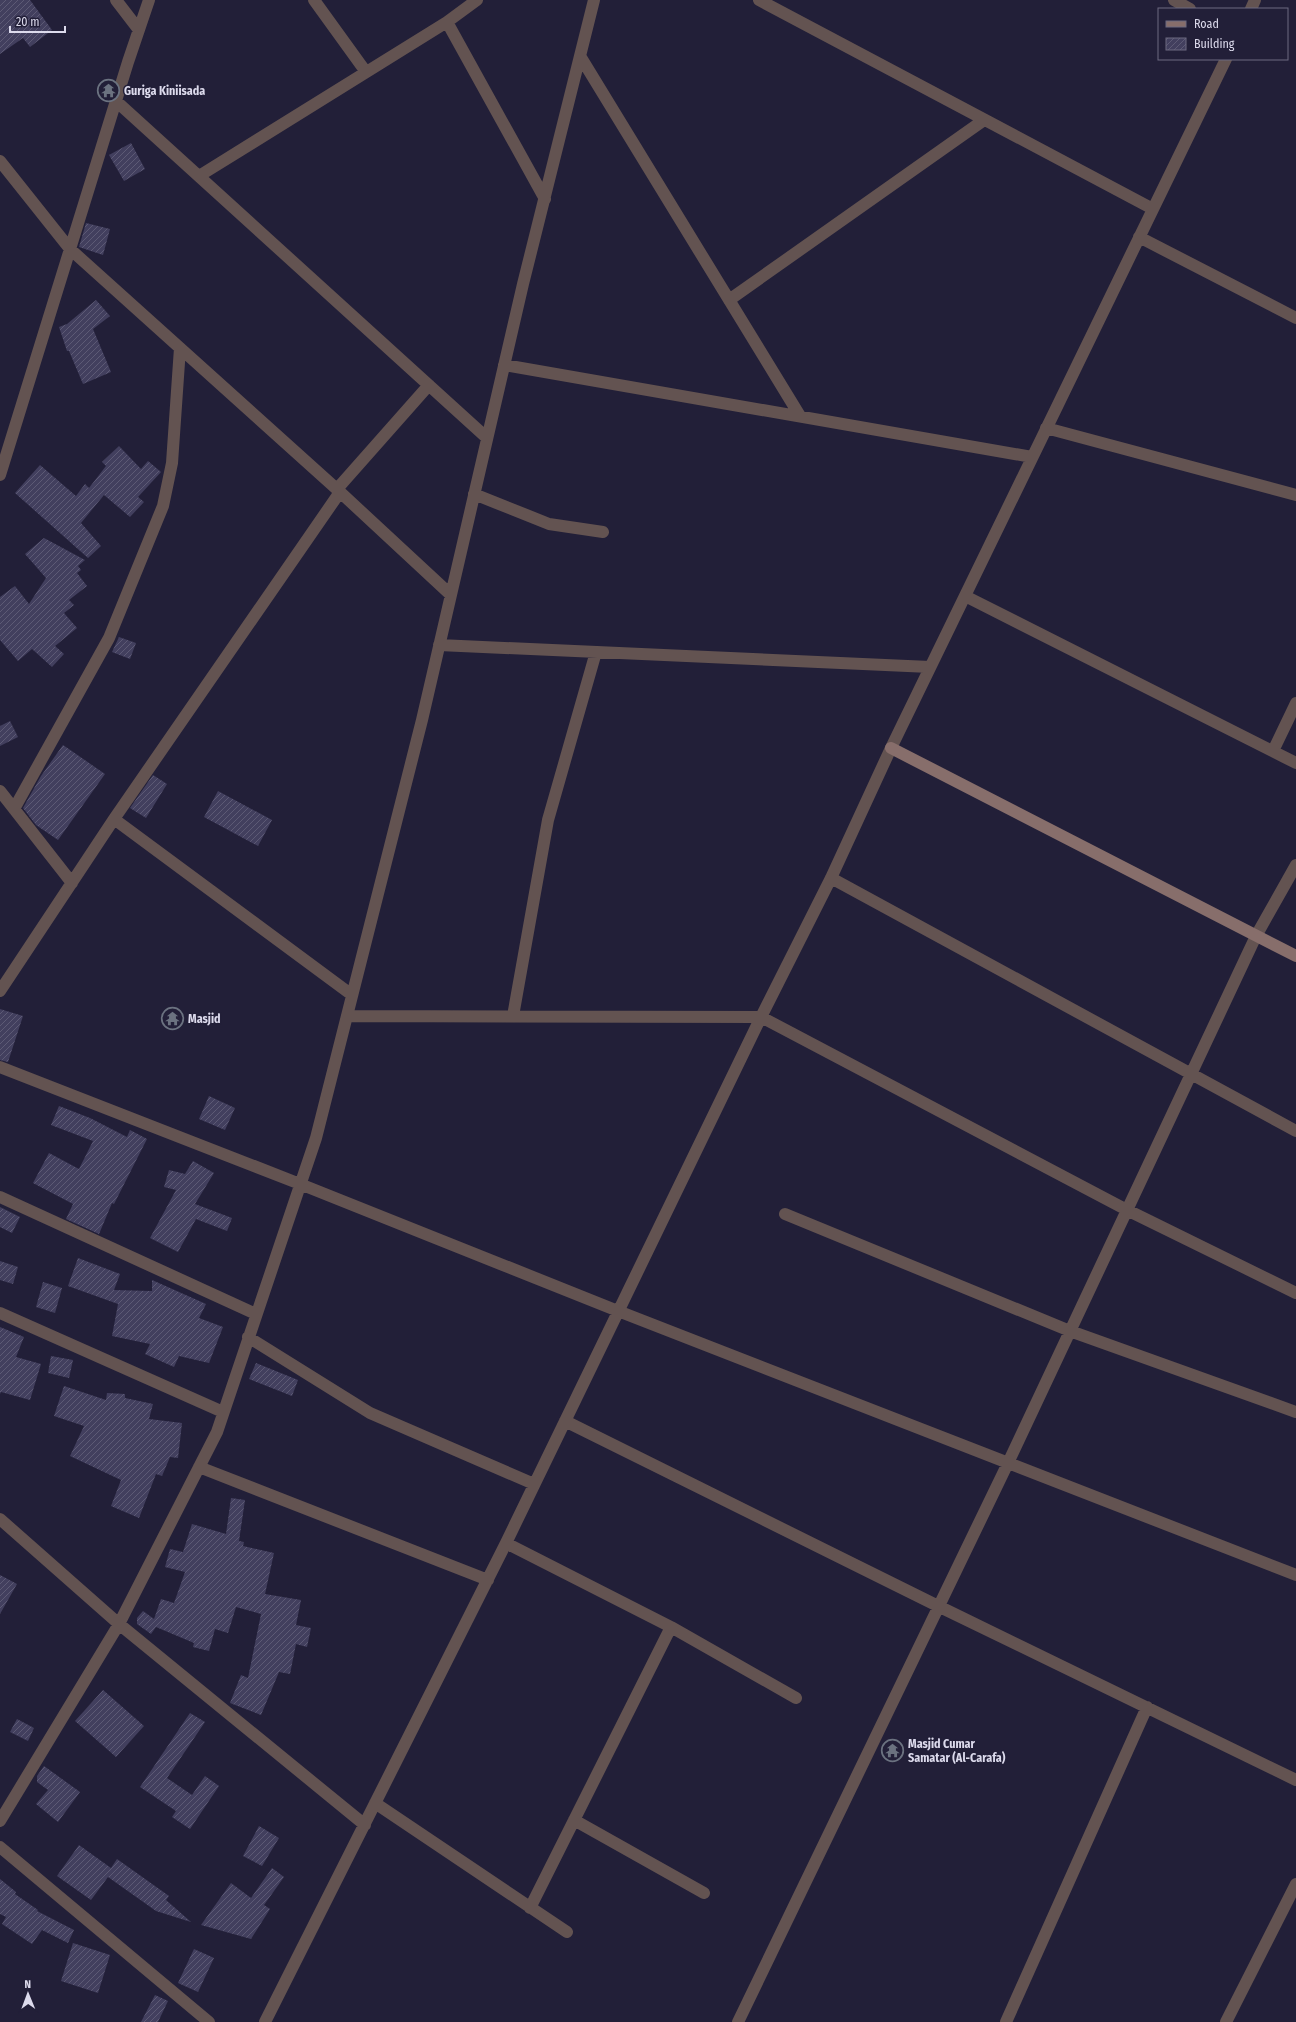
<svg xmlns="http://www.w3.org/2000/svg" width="1296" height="2022" font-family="'Fira Sans Condensed',sans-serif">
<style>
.building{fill:url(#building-hatch)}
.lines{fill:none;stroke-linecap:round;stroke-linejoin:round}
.street{stroke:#635351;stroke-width:12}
.secondary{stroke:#876e6b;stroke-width:12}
.labels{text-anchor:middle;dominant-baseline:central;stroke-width:3;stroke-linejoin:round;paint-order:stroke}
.poi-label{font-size:12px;font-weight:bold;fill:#dcdaec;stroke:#221f38;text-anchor:start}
</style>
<defs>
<pattern id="building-hatch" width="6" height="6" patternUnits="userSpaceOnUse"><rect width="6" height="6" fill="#423f5e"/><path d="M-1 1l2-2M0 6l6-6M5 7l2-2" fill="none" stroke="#5d5a75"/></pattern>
</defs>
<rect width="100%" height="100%" fill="#221f38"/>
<path class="building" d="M0,0H30L52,30L30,47L23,38L0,54Z
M131,143L145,169L124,181L109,155Z
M86,223L110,229L103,255L79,247Z
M96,300L110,316L93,329L111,372L83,384L69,351H67L59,327L67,324Z
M119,446L141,469L148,461L161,472L138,497L144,502L130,517L104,495L81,523L101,546L88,558L15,493L40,465L76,496L85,484L89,488L106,466L102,462Z
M44,538L85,560L78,566L81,570L77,573L87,586L69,600L74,605L64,613L77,628L55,646L64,654L52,667L32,649L18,661L0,640V597L15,586L29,604L46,578L25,554Z
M119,637L136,643L130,659L112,652Z
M10,721L18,737L0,746V726Z
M63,745L105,774L58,840L36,825L23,808L41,776Z
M153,775L167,784L146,818L130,808Z
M218,791L272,820L258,846L204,817Z
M0,1009L23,1016L8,1062L0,1060Z
M209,1096L235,1108L225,1130L199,1119Z
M59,1106L90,1118L127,1137L130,1130L147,1139L114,1204L112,1203L99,1234L66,1219L73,1204L33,1183L49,1153L79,1169L93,1141L51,1125Z
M193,1161L214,1173L195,1204L232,1218L227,1231L196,1219L178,1252L150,1238L176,1190L164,1187L169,1170L185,1174Z
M0,1207L20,1217L12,1233L0,1227Z
M78,1258L120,1274L114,1290L152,1291V1280L206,1304L199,1318L223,1327L209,1363L179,1356L174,1367L145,1354L150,1344L112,1336L118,1304L68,1286Z
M0,1261L18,1267L13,1284L0,1280Z
M43,1282L62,1288L55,1313L36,1307Z
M0,1327L24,1337L16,1357L41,1364L30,1400L1,1392L0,1394Z
M51,1356L73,1360L69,1378L48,1373Z
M256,1363L298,1380L292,1396L249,1379Z
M64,1386L106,1400L107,1393L125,1394V1398L153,1404L149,1419L182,1423L178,1458L170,1457L162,1476L156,1474L139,1518L111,1506L121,1480L70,1456L84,1426L54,1416Z
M231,1498L245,1500L239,1541L244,1542L243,1546L274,1553L265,1594L301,1600L296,1625L311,1628L307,1647L296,1644L290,1674L279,1672L261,1715L230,1703L241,1675L248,1678L261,1614L236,1607L228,1633L215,1629L209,1651L193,1647L194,1643L156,1627L151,1634L137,1624V1618L143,1611L154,1619L161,1599L174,1603L185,1572L165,1567L170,1549L183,1552L192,1524L226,1534Z
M0,1575L17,1584L0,1614Z
M103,1690L144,1726L116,1757L75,1721Z
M190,1713L205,1722L167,1778L192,1795L205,1776L219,1786L190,1829L172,1817L176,1811L140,1787Z
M17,1719L34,1728L28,1741L10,1732Z
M44,1766L80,1792L58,1822L36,1804L48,1790L37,1782V1776Z
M259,1826L279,1838L262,1866L243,1856Z
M79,1845L111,1868L117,1859L169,1896L166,1900L191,1922L156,1911L108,1877L91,1900L57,1876Z
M272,1868L284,1877L264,1905L270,1909L251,1939L201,1925L231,1883L251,1898Z
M0,1879L16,1892L15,1894L38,1910L37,1911L74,1930L68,1943L42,1930L32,1944L2,1924L6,1917L0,1914Z
M73,1943L110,1955L98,1993L61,1981Z
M194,1949L214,1958L198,1992L178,1983Z
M155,1995L168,2001L158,2022H141Z"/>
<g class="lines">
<path class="street" d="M116,0L139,30
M314,0L366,72
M759,0L1153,209
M1174,0L1190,9
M1251,9L1255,0
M447,22L545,199
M580,56L800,416
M116,101L487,438
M0,161L70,249L340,492L451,595
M199,176L447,22L477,0
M1139,237L1296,318
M729,300L984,120
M504,365L1032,457
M1046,428L1296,495
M0,475L128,62L149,0
M337,489L429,385
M474,494L549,524L603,532
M965,596L1296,763
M439,645L930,667
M1273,751L1296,703
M0,791L72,883
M14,809L109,638L163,506L172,463L180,348
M114,819L352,995
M831,878L1296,1131
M0,991L114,819L340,492
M347,1016L761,1017L1127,1210L1296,1293
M513,1016L548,820L596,652
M0,1067L300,1184L618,1311L1296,1575
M0,1197L256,1314
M785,1214L1070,1331L1296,1412
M0,1313L223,1412
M248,1337L370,1413L534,1484
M565,1421L938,1606L1296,1780
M199,1467L488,1580
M0,1519L119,1624L365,1825
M506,1543L671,1627L796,1698
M375,1803L567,1932
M574,1820L704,1893
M0,1821L119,1624L217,1432L316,1138L422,720L523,284L594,0
M0,1847L209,2022
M530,1908L671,1627
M265,2022L506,1543L761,1017L831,878L891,748L1226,59
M738,2022L1008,1463L1256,936L1296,865
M1006,2022L1147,1707
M1226,2022L1296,1884"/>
<path class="secondary" d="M891,748L1296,956"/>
</g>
<defs>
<symbol id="temple-ring" viewBox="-11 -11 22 22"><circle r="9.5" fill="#221f38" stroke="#6b7280" stroke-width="1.5"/><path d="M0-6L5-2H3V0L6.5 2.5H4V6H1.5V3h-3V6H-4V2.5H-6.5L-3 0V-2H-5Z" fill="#6b7280"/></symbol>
</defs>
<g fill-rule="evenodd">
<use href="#temple-ring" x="96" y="78" width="25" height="25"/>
<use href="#temple-ring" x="160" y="1006" width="25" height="25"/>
<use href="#temple-ring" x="880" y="1738" width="25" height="25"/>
</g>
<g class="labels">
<g class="poi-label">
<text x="124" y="91">Guriga Kiniisada</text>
<text x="188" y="1019">Masjid</text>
<text x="908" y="1744">Masjid Cumar<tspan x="908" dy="14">Samatar (Al-Carafa)</tspan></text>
</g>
</g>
<rect x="1158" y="8" width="130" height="52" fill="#221f38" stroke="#6c6a80"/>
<rect x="1166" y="21" width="20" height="6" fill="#876e6b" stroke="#6c6a80"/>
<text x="1194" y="28" font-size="12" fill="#dcdaec">Road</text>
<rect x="1166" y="38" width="20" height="12" fill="url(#building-hatch)" stroke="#6c6a80"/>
<text x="1194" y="48" font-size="12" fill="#dcdaec">Building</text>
<g transform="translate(28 1994) rotate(359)" stroke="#221f38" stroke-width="3" paint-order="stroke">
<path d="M0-3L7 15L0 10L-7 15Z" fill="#dcdaec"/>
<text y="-6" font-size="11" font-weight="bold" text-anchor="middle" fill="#dcdaec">N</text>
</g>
<path d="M10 26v6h55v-6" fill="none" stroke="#dcdaec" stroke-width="2"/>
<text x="16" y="26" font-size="12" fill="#dcdaec" stroke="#221f38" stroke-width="3" paint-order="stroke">20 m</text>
</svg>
